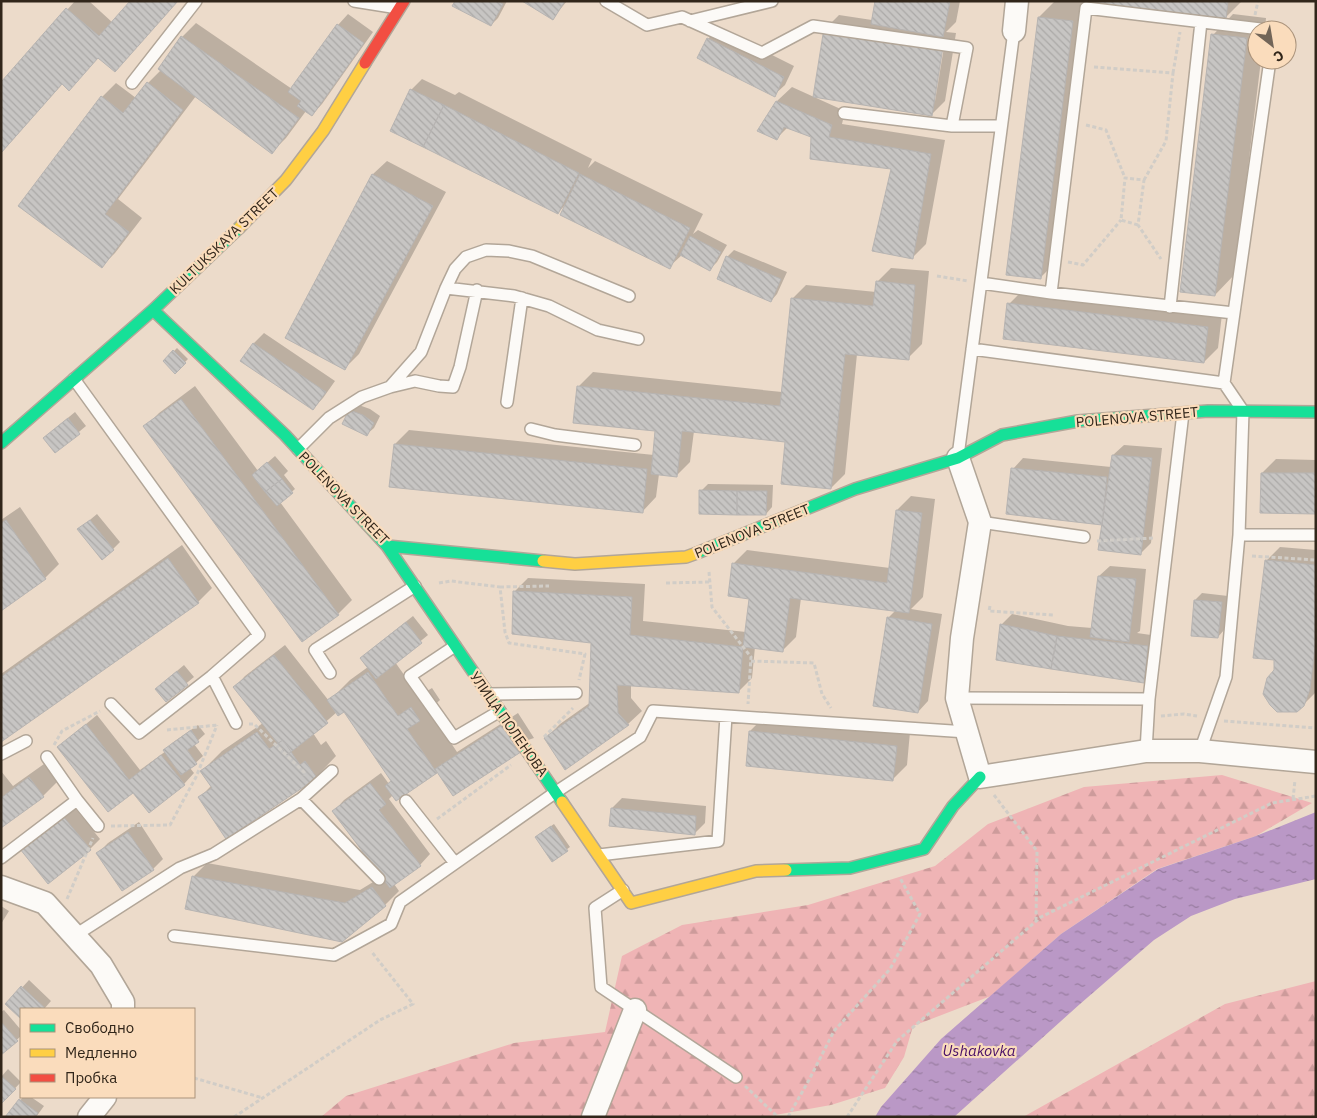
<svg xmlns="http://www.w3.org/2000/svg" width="1317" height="1118" font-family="'IBM Plex Sans',sans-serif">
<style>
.forest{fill:url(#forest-firs)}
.water{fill:url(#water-ripples)}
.shadow{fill:#0003;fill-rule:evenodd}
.building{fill:url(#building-back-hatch);stroke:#b7b4b2}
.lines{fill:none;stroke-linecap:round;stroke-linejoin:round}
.lane-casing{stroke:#b2a698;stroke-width:14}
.street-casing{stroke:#b2a698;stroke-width:25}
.fast-casing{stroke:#b2a698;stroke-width:14}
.slow-casing{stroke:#b2a698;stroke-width:14}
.jam-casing{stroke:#b2a698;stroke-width:14}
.path{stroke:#d1cdc7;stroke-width:3;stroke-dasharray:4 2.5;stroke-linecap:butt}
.lane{stroke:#fcfaf7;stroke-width:11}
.street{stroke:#fcfaf7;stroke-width:22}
.fast{stroke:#16e098;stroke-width:11}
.slow{stroke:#ffcf43;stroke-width:11}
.jam{stroke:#f24e42;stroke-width:11}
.labels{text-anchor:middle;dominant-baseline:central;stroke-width:4.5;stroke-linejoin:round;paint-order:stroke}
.street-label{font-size:14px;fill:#31261a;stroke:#fadcbc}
.water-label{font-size:15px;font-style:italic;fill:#480e66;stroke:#fadcbc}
</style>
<defs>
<pattern id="forest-firs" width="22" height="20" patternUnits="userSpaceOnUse" patternTransform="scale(1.25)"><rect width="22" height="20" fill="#efb4b5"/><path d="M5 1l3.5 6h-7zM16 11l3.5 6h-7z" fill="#cd9b9b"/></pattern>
<pattern id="water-ripples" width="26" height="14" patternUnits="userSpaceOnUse" patternTransform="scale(1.25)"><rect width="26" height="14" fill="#ba98c6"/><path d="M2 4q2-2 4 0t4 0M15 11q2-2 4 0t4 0" fill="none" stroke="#987ca0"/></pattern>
<pattern id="building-back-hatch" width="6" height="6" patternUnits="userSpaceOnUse" patternTransform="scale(1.25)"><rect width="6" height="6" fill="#c7c5c3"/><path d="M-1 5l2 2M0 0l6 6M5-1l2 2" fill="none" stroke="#aba9a7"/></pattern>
</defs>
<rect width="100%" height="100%" fill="#ecdbca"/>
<path class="forest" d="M1222,775L1312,803L1256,836L1157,869L1061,934L991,996L913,1026L904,1057L885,1088L831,1105L764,1117H321L346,1096L514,1043L605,1032L622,956L682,925L808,905L935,866L988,824L1084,787Z
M1316,981V1117H1023L1225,1004Z"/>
<path class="water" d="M1316,812V879L1235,899L1191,916L1154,940L1080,1004L954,1117H875L881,1107L941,1039L1061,934L1158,869L1256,836Z"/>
<path class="shadow" d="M75,1H89L113,23L132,1H178L115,71L99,57L63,83L1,153V84Z
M456,1H507L498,18L491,25Z
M525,1H567L553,18Z
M876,1H960L956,22L946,32L956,33L945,101L931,115L825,29L839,15L872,20ZM942,41H945L935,101H933Z
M1055,1H1242L1226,17L1092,1L1061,257L1041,277L1039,17Z
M348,14L373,32L322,104L312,115L306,111L286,138L272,152L196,96L118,199L142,218L115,253L101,267L102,97L116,83L136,98L148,83L161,70L182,37L196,23L292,89L338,25Z
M1233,14L1266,18L1265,30H1257V60H1261L1235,274L1215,295L1213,35Z
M718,28L794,66L785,85L774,95L708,39Z
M422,79L455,95L459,92L592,159L588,168L595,161L703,214L693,234L698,230L727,245L717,262L710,269L683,254L669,267L565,205L558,213L391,130L411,90Z
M792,87L845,111L842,124L945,140L926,244L912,258L893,168L788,127L777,138L759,130L777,101Z
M387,161L446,192L359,354L345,368L287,337L373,174Z
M734,250L787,272L777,294L771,301L727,257Z
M891,268L929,271L922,344L908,358L857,354L845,474L831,488L787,441L694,431L690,462L676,476L659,474L656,497L642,512L395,444L409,430L654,455L657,430L579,386L593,372L782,392L792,299L806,285L876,292L877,282Z
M1023,290L1222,314L1218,348L1204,362L1009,304Z
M264,333L335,381L323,398L313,409L242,361L254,343Z
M177,348L188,359L175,372L164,361Z
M195,386L258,471L275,456L288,471L284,475L295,489L280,502L352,600L338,614L145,427L159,413Z
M356,404L370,409L380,416L374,428L367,434L350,411Z
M75,412L86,426L56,451L52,431Z
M1124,445L1162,448L1151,543L1140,554L1103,524L1013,469L1023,458L1111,467L1113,455Z
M1276,459L1316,460V513L1262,473Z
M708,484L773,485L772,507L766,514L701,491Z
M911,496L935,499L923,597L911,609L942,614L928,701L918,712L888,618L896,610L801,598L796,637L782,651L755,647L752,678L738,692L631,684V698L642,711L628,724L546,738L560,724L591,702L592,642L514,592L528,578L645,584L643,621L746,632L750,598L733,564L747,550L890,568L897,510Z
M20,507L59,564L45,578L1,609V520Z
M97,514L120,542L113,549L79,529Z
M182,545L212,588L198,602L1,740V674Z
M1280,547L1316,550V692L1303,705L1266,561Z
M1110,566L1146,569L1140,631L1137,633L1158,636L1154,671L1144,682L1001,625L1012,614L1068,626L1092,628L1099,576Z
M1202,593L1228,596L1224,630L1218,637L1195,600Z
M413,616L428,635L395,662L419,696L432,688L440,700L429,710L457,752L518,713L534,738L438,770L396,799L393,795L389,799L430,854L420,865L394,884L399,891L385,905L341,941L193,877L207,863L360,890L383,876L334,811L344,800L381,773L389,784L392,781L344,710L337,712L313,733L321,745L326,741L336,756L316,777L200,797L212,785L202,771L222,751L263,723L235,687L245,676L285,645L329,701L350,680L368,667L361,658L368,652Z
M184,665L194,677L166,700L164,682Z
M97,715L140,770L166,751L172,743L198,725L205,734L194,744L203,756L190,768L194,773L184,784L149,811L134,791L58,747Z
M764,717L910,732L907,765L893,779L750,731Z
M44,764L57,782L43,796L1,827V771L13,786Z
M622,798L706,806L705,823L694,834L612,808Z
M73,806L100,839L90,849H22Z
M139,822L163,859L153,869L98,853L108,843Z
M554,824L570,847L552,860L539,834Z
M1,906L9,911L1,924Z
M29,980L51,1001L44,1009H21V1017L7,1004Z
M4,1010L21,1030V1036L1,1054V1012Z
M8,1069L21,1082L1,1103V1077Z
M23,1097H31L44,1106L36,1117H7Z"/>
<path class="building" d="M130,1H178L115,72L98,58L69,91L62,84L1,153V82L66,8L99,36Z
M455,1H497L503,4L491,26L452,6Z
M522,1H565L553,20Z
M875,1H950L943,37L871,24Z
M1081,1H1228L1226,19Z
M1038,17L1073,21L1041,279L1006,275Z
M337,24L364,43L312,116L297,106L301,101L288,92Z
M824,28L943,47L932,116L813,97Z
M1211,34L1247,38L1215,296L1180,292Z
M181,36L299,118L272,154L158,69Z
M707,38L784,77L775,97L697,58Z
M147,82L183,110L105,214L129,232L102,268L18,206L101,96L123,113Z
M410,89L444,105L423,147L390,131Z
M776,101L832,125L829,137L931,154L913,259L872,251L891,169L810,159L811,137L784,127L777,140L757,131Z
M444,105L579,173L558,214L423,147Z
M372,174L433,206L345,370L285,338Z
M580,174L690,228L670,269L560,215Z
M690,236L721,252L710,271L680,255Z
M726,256L781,279L771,302L717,279Z
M876,281L915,285L909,360L845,354L831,489L781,484L785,442L682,431L677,477L651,474L655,431L573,423L577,386L780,406L791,298L873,306Z
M1007,303L1208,327L1204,363L1003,339Z
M253,343L326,392L313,410L240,361Z
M173,350L186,363L175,374L163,361Z
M181,399L339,615L302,642L143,426Z
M349,410L363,415L374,423L367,436L342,424Z
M68,418L80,434L55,453L43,438Z
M394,444L647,469L643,513L389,487Z
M1112,455L1152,458L1141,555L1098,550Z
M267,462L282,479L265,492L252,475Z
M1011,468L1107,477L1102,525L1006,514Z
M1261,473H1316V514L1260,513Z
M282,479L293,493L277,506L265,492Z
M699,490L737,491V515L699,514Z
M737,491H767L766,515H737Z
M896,510L922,513L909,613L790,598L783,652L743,647L749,599L728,596L732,563L887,583Z
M6,520L46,579L1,611V523Z
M90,520L114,550L102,560L77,529Z
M168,558L199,603L1,742V677Z
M1265,560L1316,565V639L1310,689L1304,706L1297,712H1277L1270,705L1263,694L1267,678L1274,670V660L1253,658Z
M1098,576L1136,579L1129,642L1090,637Z
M513,591L632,597L630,635L743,647L739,693L617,685L618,713L629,725L565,770L544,738L589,706L591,643L512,634Z
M1194,600L1222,602L1218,638L1191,636Z
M887,617L932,624L918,713L873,706Z
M406,622L422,643L376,679L360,658Z
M1000,624L1057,636L1051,669L996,660Z
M1057,636L1148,646L1144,683L1051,669Z
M274,655L328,723L287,755L233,687Z
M177,671L188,685L166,702L155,689Z
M368,672L398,716L411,707L420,721L407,729L437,773L396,801L385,786L391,781L344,712L338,716L327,700Z
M507,722L524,750L453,796L435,769Z
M86,724L129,780L161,755L185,785L149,813L133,793L108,812L57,747Z
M191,730L199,742L187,750L197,764L181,775L163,750Z
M749,731L897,746L893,781L746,766Z
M257,732L269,749L283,740L300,765L305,761L317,778L226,839L198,797L212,788L200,771Z
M29,777L44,797L1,828V798Z
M370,783L386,804L379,810L421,866L390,888L332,811Z
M611,808L696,816L695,835L609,826Z
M62,815L91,850L48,884L20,849Z
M551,826L568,851L552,862L535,837Z
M128,832L154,870L122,891L96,853Z
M192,876L345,903L372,887L386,906L342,942L185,909Z
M21,986L46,1009H21V1019L5,1004Z
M1,1022L18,1041L1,1055Z
M1,1076L16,1089L1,1104Z
M19,1099L38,1113L35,1117H5Z"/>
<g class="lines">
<defs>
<path id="lane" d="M354,1L398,8
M606,1L647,25L682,17L762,53L813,26L967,48L952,126H1001
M690,21L772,1
M132,83L196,1
M844,113L952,126
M981,283L1051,293L1234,313
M446,288L514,296L549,306L598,330L638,339
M1051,293L1086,8L1269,30
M1170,307L1201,22
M972,349L1224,383
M74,379L259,635L212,676L236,723
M390,387L415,381L439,386L453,387L460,367L477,290
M507,402L522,298
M531,429L555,435L635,445
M298,449L329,418L362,397L390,387L421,352L446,288L455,269L466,257L486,250L509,251L532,256L629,296
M958,456L1014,31
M980,522L1084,537
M1239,535H1316
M455,646L410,676L454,738L500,711
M330,673L315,650L415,586
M491,694L576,693
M957,698L1149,699
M111,704L139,733L212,676
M1146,751L1149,699L1183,413
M1200,751L1226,677L1239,535L1243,411L1224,383L1270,60
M1,754L26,741
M47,757L77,800
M301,799L379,879
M406,801L455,863
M599,855L718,841L726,716
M1,858L77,800L98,826
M623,890L595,908L601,987L736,1077
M74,936L180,868L214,854L301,799L332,771
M174,936L334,955L391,924L400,902L556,792L640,737L653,711L967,732"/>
<path id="street" d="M1014,31L1017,1
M958,458L980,522L962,638L957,698L980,777L1146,751H1200L1316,762
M1,887L45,903L101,965L123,1002V1009
M89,1117L105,1097
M593,1117L635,1010"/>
<path id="fast" d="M153,310L285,435L387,546L543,561
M1,443L153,310L239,228
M387,546L562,802
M697,553L855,489L958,458L1002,435L1078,421L1208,411L1316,412
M786,870L850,868L924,849L953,806L980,777"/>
<path id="slow" d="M239,228L286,180L323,131L365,63
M543,561L575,564L686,557L697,553
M562,802L631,903L756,871L786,870"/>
<path id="jam" d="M365,63L404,1"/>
</defs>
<use href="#lane" class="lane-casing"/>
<use href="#street" class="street-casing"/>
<use href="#fast" class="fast-casing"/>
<use href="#slow" class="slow-casing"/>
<use href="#jam" class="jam-casing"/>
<path class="path" d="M1255,15L1258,1
M1094,67L1173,73L1166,141L1144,180
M1173,73L1180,32
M1086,125L1106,130L1125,178
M1138,225L1121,220L1125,178L1144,180L1138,225L1161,259
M1068,262L1083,265L1121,220
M937,276L968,281
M1097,541L1154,538
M1252,556L1316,560
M709,572L712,607L751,657L748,704
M439,583L451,581L500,587L505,632L509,643L585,654L579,680
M666,583L710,582
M500,587L549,586
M990,606L989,611L1054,615
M751,661L814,663L822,694L831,708
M1161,716L1184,714L1197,716
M1224,721L1316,728
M249,724H254L304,772V776
M167,730L218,725
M544,737L573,708
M54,745L62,731L100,711
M994,795L1037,851L1036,921
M1293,799L1295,780
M437,819L511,765
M111,826L170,825L196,777L217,725
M67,899L93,838
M194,1078L263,1098
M745,1086L778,1117
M234,1117L380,1020L413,1004L371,951
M788,1117L809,1080L834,1031L890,969L920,914L900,878
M847,1117L897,1041L1041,917L1272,803L1316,796"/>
<use href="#lane" class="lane"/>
<use href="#street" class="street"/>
<use href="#fast" class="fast"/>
<use href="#slow" class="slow"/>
<use href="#jam" class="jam"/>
</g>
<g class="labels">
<g class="street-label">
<text transform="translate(224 241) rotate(-44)">KULTUKSKAYA STREET</text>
<text transform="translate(1137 417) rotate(-5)">POLENOVA STREET</text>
<text transform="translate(344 498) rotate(46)">POLENOVA STREET</text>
<text transform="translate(752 531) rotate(-22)">POLENOVA STREET</text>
<text transform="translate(509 724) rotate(55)">УЛИЦА ПОЛЕНОВА</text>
</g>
<g class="water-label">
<text x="979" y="1050">Ushakovka</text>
</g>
</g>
<rect width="1317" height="1118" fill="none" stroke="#31261a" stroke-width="5"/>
<rect x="20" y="1008" width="175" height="90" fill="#fadcbc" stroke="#aa937b"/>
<rect x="30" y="1024" width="25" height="8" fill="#16e098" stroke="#aa937b"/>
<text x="65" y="1033" font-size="15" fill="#31261a">Свободно</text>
<rect x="30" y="1049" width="25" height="8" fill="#ffcf43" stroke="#aa937b"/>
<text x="65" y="1058" font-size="15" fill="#31261a">Медленно</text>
<rect x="30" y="1074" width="25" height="8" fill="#f24e42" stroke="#aa937b"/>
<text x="65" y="1083" font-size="15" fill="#31261a">Пробка</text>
<g transform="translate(1272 45) rotate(149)"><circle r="24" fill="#fadcbc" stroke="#aa937b"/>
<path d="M0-4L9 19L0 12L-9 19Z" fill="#726558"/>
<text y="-8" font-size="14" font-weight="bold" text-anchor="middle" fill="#31261a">С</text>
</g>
</svg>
